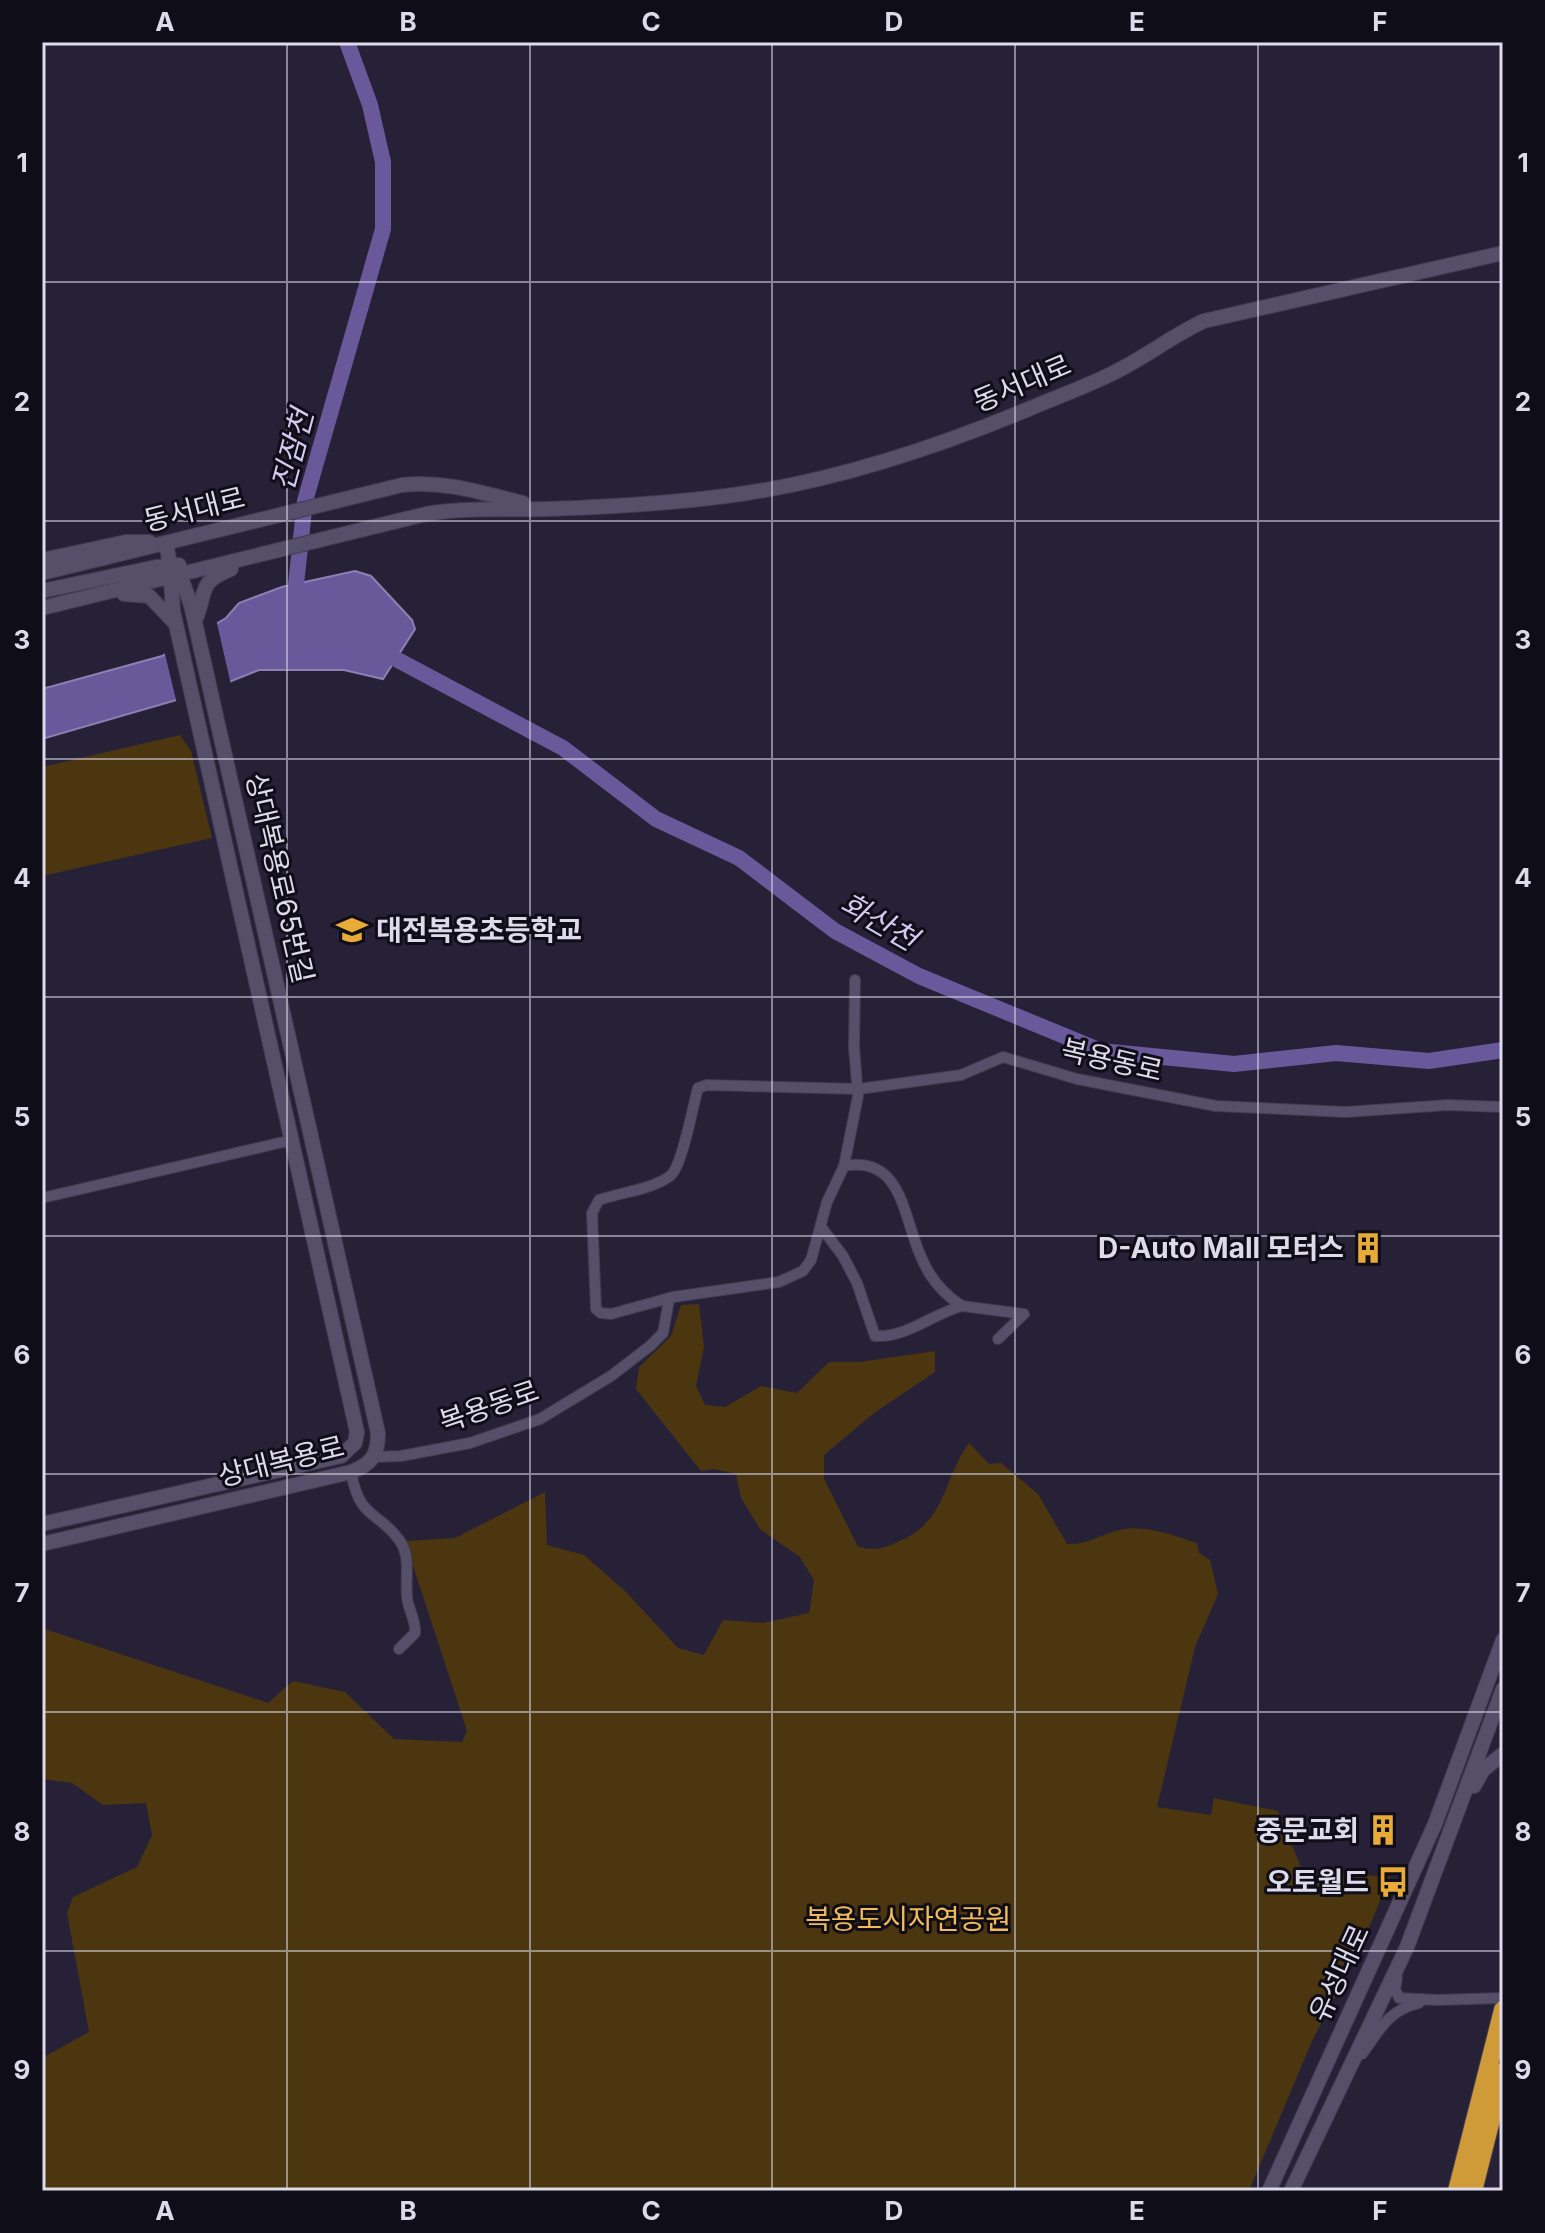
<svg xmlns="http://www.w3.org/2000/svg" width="1545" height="2233" font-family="Inter,'Noto Sans KR',sans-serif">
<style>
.green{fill:#4c3610}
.water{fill:#69589a;stroke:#8c7fb2;stroke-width:2}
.pier{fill:#272138}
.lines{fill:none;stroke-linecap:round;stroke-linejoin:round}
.river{stroke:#69589a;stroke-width:16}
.street-casing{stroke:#413c50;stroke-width:12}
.secondary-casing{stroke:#413c50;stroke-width:16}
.highway-casing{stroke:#413c50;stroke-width:20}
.street{stroke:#554f6a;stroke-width:10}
.secondary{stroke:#554f6a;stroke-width:14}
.highway{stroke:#cf9a38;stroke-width:18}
.grid{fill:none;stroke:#dddaea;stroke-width:2;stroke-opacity:0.55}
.labels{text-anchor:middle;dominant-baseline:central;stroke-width:6;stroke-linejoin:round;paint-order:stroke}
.street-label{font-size:28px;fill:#dddaea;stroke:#0f0d17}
.poi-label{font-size:28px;font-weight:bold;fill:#dddaea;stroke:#0f0d17;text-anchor:end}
.park-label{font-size:28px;fill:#f3bb56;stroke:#0f0d17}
.water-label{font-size:30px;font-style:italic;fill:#d2caf0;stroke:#0f0d17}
.neatline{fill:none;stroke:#dddaea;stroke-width:3}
.grid-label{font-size:26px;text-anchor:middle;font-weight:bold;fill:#dddaea}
</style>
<rect width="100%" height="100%" fill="#272138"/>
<path class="green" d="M180,735L191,751L212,838L42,876V767Z
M699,1304L704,1347L696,1386L705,1405L725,1407L761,1386L797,1393L829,1362H859L935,1351V1372L874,1413L824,1455V1479L858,1547C878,1551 882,1549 900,1541C947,1520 942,1481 969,1443L989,1464L1001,1463L1038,1494L1067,1544C1086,1545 1098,1536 1116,1531C1144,1523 1170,1535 1197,1543L1199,1553L1210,1560L1218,1594L1195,1647L1157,1807L1211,1815L1214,1798L1278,1811L1302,1870L1390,1877L1360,1949L1312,2041L1249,2191H44L42,2182V2058L89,2032L67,1913L73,1897L137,1867L152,1835L146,1803L103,1805L72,1783L42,1779V1628L268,1703L293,1681L345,1692L394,1739L462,1742L467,1731L405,1541L455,1538L545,1492L547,1545L584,1555L624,1590L678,1648L704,1655L723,1620L763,1623L809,1613L814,1580L800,1557L760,1529L741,1498L736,1474L714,1469L701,1471L636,1389L639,1367L671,1336L681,1305Z"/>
<path class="water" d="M355,571L371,576L412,620L415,629L383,679L344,670H259L204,692L42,739V689L162,656L226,618L239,603L282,587Z"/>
<path class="pier" d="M216,619L231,685L177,704L164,650Z"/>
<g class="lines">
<path class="river" d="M294,603L305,501L383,229V162L370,105L347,42
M379,650L563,748L656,819L739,858L835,931L919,976L1101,1051L1234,1064L1336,1053L1429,1061L1503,1050"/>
<defs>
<path id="street" d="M844,1166C904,1155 903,1220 922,1259C930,1278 945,1295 962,1306L1024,1314L998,1339
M42,1198L292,1140
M821,1227L843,1256L857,1283L875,1336C907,1338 932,1314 962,1306
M673,1297L611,1314L601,1313L596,1309L592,1213L599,1200C621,1192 651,1190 670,1176C682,1168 693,1105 698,1088L707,1085L859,1089L961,1075L1003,1057L1077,1079L1216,1106L1346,1112L1448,1105L1503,1107
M374,1457L401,1456L470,1443L540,1419L611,1376L650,1346L663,1333L669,1300L673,1297L779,1282L803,1271L811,1260L827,1202L844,1166L858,1096L854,1047L855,980
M351,1472C360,1521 377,1509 400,1541C411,1557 405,1579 407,1597C408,1609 416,1620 415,1633L399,1649
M1397,1978L1395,1989L1399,1998L1437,2000L1503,1998
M1362,2054C1379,2031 1388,2010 1419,2003"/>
<path id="secondary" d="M42,560L126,542H149
M42,573L402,485C444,480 482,493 523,503
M42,591L156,567L179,565
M124,594L149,596L175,623
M42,608L426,514C467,507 506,510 547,509C614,507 681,503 747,493C845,478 940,446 1031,408C1059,396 1088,386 1115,372C1146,357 1173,335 1204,321L1503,253
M197,616C207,589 198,583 231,569
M42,1524L341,1456L355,1443L357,1432L173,611L170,565L166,543
M42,1544L351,1472C372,1464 378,1455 378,1433L191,605L182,580L170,565
M1474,1786L1483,1770L1503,1754
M1269,2191L1435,1824L1503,1640
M1291,2191L1407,1947L1503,1689"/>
<path id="highway" d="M1457,2191L1503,2010
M1473,2191L1503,2072"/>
</defs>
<use href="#street" class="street-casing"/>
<use href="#secondary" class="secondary-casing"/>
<use href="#highway" class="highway-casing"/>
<use href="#street" class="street"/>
<use href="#secondary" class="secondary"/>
<use href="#highway" class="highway"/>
</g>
<path class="grid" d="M287,42V2191M530,42V2191M772,42V2191M1015,42V2191M1258,42V2191M42,282H1503M42,521H1503M42,759H1503M42,997H1503M42,1236H1503M42,1474H1503M42,1712H1503M42,1951H1503"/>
<defs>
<symbol id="school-bare" viewBox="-9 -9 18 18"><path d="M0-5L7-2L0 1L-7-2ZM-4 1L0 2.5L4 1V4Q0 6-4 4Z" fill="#e8ab37" stroke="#0f0d17" stroke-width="2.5" paint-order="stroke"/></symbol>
<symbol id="building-bare" viewBox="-9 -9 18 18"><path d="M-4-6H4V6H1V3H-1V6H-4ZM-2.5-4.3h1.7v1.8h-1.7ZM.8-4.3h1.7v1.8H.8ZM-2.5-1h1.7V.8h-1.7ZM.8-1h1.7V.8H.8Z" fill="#e8ab37" stroke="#0f0d17" stroke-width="2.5" paint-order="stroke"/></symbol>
<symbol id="bus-bare" viewBox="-9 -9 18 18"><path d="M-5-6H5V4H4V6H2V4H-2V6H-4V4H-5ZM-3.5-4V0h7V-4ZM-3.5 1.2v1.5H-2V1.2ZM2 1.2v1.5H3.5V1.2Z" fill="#e8ab37" stroke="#0f0d17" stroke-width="2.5" paint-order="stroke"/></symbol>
</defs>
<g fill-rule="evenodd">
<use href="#school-bare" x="330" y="908" width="44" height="44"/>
<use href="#building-bare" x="1346" y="1226" width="44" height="44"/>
<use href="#building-bare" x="1361" y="1808" width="44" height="44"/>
<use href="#bus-bare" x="1371" y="1860" width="44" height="44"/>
</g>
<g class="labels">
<g class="street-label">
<text transform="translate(1022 383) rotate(-23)">동서대로</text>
<text transform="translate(194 509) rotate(-14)">동서대로</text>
<text transform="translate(280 878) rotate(77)">상대복용로65번길</text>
<text transform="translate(1112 1060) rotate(13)">복용동로</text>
<text transform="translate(489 1406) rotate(-19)">복용동로</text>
<text transform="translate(281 1461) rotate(-14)">상대복용로</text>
<text transform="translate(1339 1973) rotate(-65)">유성대로</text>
</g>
<g class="poi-label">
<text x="376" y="930" text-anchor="start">대전복용초등학교</text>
<text x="1344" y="1248">D-Auto Mall 모터스</text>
<text x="1359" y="1830">중문교회</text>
<text x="1369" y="1882">오토월드</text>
</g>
<g class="park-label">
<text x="908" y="1919">복용도시자연공원</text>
</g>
<g class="water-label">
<text transform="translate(292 450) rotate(-75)">진잠천</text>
<text transform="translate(879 921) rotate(30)">화산천</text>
</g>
</g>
<rect width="1545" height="2233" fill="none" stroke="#0f0d17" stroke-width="88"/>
<rect x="44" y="44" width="1457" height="2145" class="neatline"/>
<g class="grid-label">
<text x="165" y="31">A</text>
<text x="408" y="31">B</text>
<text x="651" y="31">C</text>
<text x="894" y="31">D</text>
<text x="1137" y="31">E</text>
<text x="1380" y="31">F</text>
<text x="22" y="172">1</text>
<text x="1523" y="172">1</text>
<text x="22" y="411">2</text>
<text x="1523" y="411">2</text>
<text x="22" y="649">3</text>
<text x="1523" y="649">3</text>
<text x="22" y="887">4</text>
<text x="1523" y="887">4</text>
<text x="22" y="1126">5</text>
<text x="1523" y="1126">5</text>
<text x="22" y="1364">6</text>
<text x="1523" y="1364">6</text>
<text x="22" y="1602">7</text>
<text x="1523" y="1602">7</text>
<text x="22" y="1841">8</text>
<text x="1523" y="1841">8</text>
<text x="22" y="2079">9</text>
<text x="1523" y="2079">9</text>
<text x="165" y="2220">A</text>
<text x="408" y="2220">B</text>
<text x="651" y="2220">C</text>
<text x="894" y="2220">D</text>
<text x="1137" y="2220">E</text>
<text x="1380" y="2220">F</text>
</g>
</svg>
